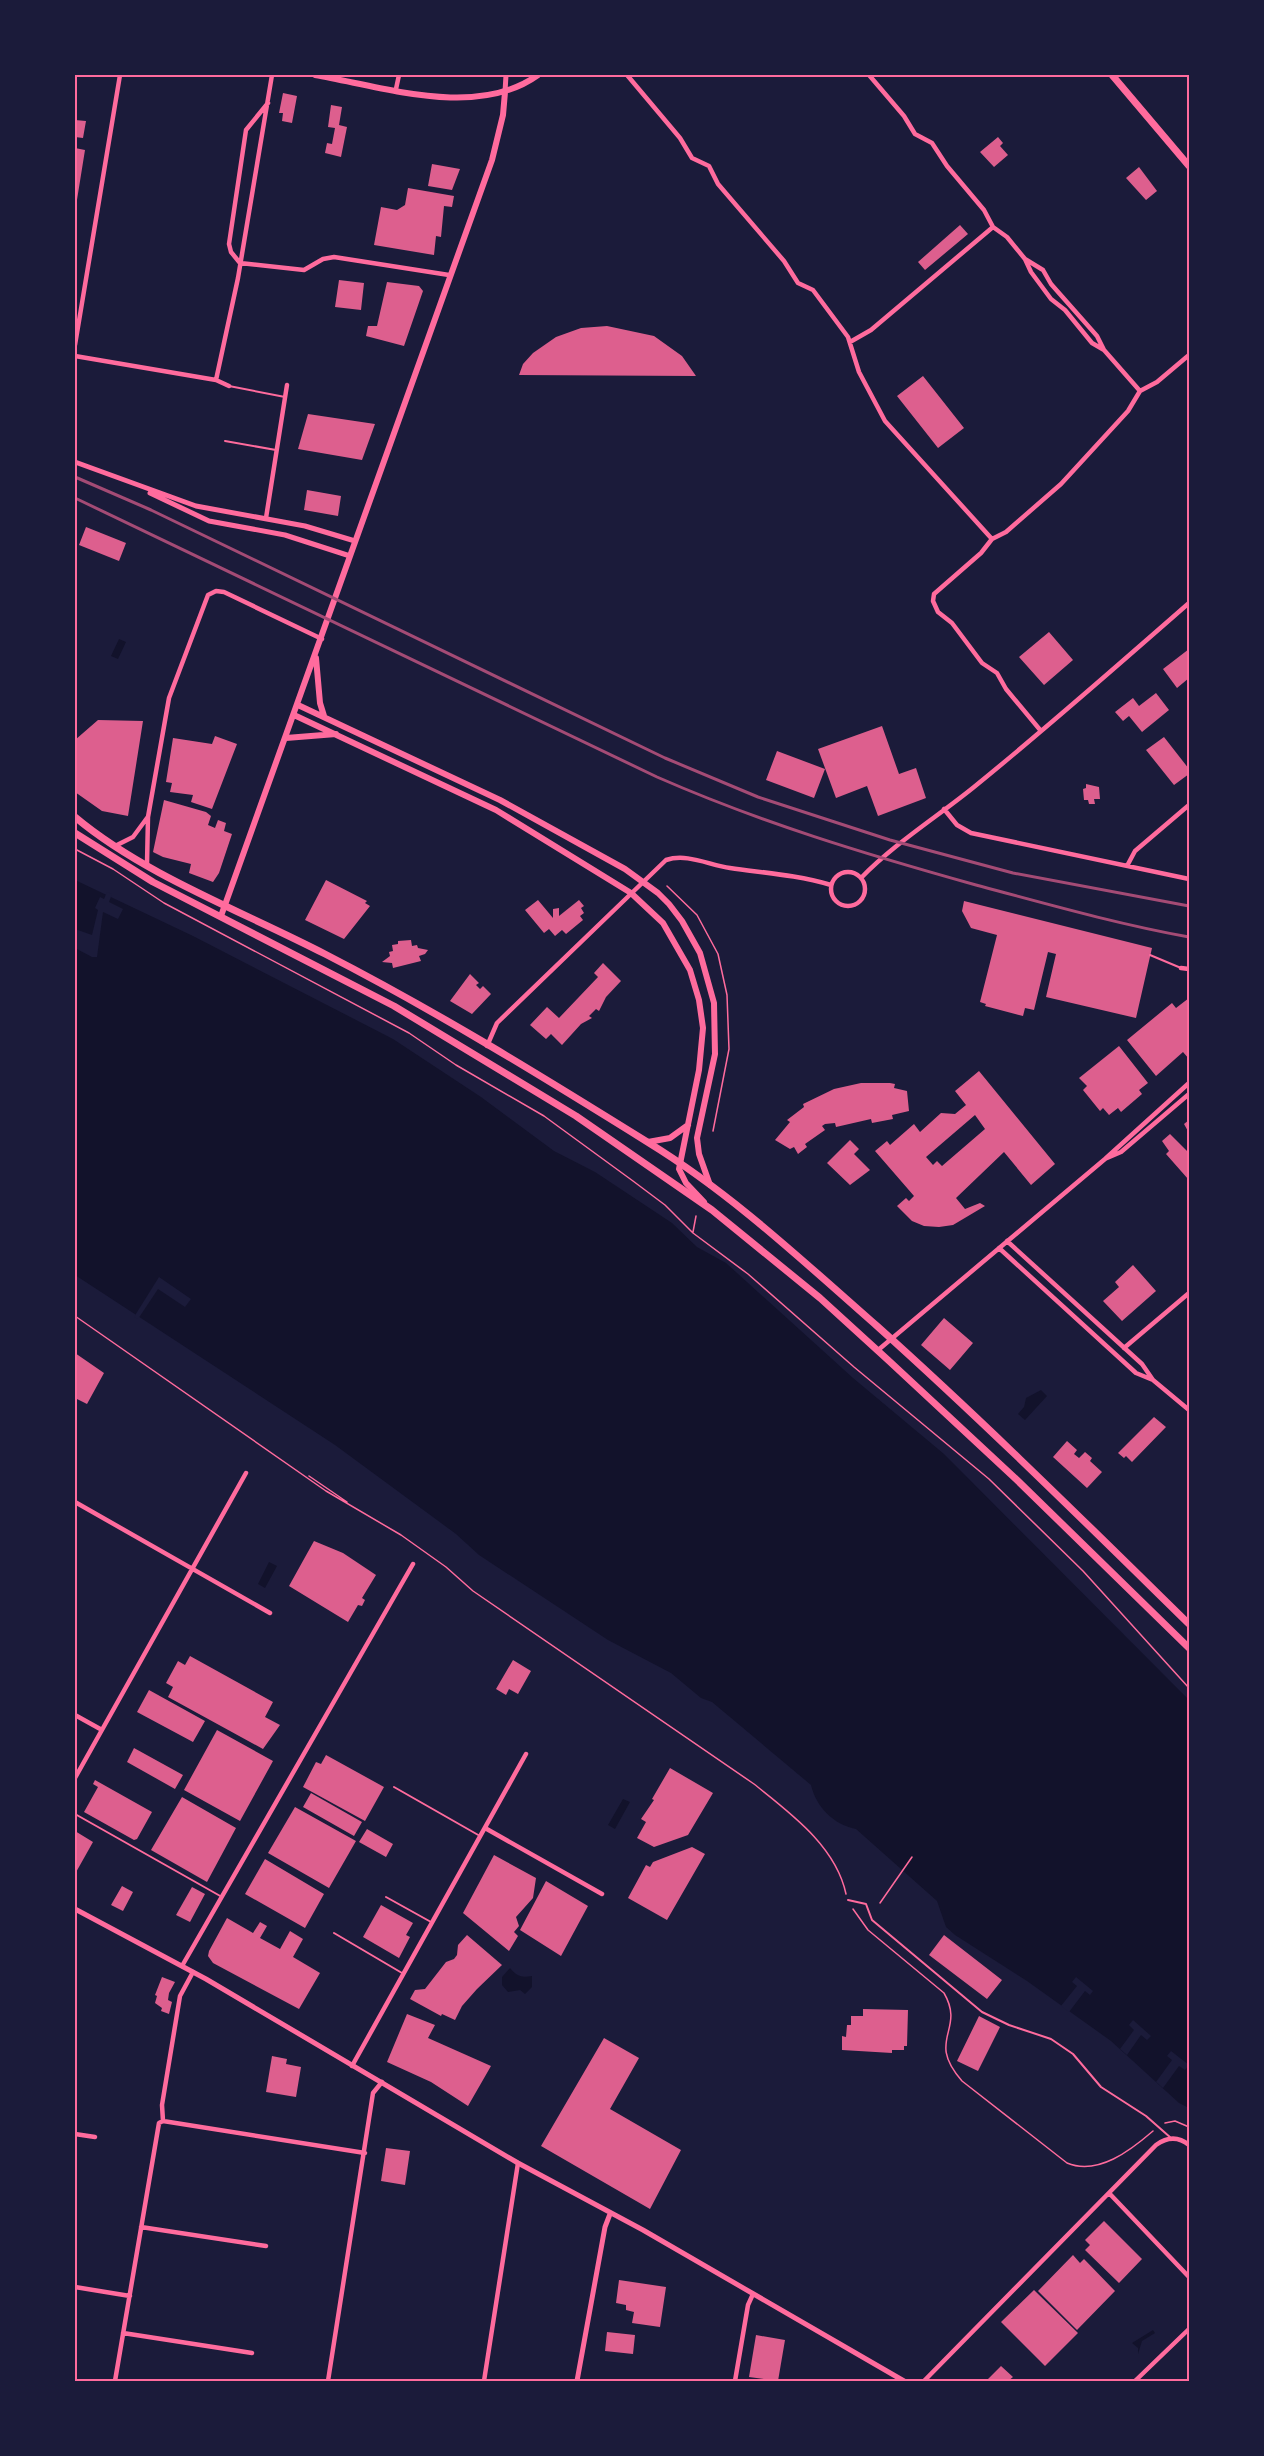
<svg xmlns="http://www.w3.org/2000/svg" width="1264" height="2456" font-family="'Exo 2',sans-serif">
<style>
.water{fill:#12122b}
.pier{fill:#1b1b3a}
.building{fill:#dd5f8e;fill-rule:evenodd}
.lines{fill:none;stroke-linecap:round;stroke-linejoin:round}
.path{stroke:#ff6b9d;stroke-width:1.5}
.service{stroke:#ff6b9d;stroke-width:2}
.minor{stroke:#ff6b9d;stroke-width:4.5}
.tertiary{stroke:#ff6b9d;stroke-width:5}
.secondary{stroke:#ff6b9d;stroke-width:6}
.primary{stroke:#ff6b9d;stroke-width:7}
.trunk{stroke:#ff6b9d;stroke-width:7}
.rail{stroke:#a44b75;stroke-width:3}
.neatline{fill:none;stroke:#ff6b9d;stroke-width:2}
</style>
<rect width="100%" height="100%" fill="#1b1b3a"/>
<path class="water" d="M119,639L126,642L118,659L111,656Z
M75,880L193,936L393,1039L481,1097L554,1151L595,1172L672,1223L697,1247L726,1263L853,1378L944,1454L1189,1700V2108L1179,2103L1111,2041L1027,1981L955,1935L946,1927L937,1901L856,1829C834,1825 816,1807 811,1785L712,1702L701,1698L671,1673L608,1640L479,1555L456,1534L335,1445L75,1275Z
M1041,1390L1047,1396L1025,1420L1018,1414L1024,1407L1026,1398Z
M269,1562L277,1566L265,1588L258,1584Z
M623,1799L630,1802L615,1829L608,1825Z
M510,1968C517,1976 521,1978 532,1976V1987L525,1994L520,1990L508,1992L502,1985V1977Z
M1153,2330L1155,2333L1142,2341L1138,2354V2348L1132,2343Z"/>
<path class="pier" d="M107,892L112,894L109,902L123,909L118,919L103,912L97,957H92L75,948V929L92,935L98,910L95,908L100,897L104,899Z
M159,1277L191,1299L185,1307L158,1289L138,1319L134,1317Z
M1076,1977L1093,1991L1090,1995L1085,1991L1069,2012L1061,2006L1077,1986L1072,1982Z
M1133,2020L1151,2036L1147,2040L1141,2035L1127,2055L1120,2049L1134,2030L1129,2025Z
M1171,2051L1189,2065L1185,2070L1179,2066L1163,2088L1156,2082L1172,2060L1167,2056Z"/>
<path class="building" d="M283,93L297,96L292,123L282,121L283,113H279Z
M331,105L342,107L339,125L347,127L341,157L325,153L327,143L332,144L335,128L328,127Z
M75,120L86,121L83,138L75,137Z
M998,137L1003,143L1000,146L1008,155L994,167L980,152Z
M75,148L85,150L76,206H75Z
M432,164L460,169L452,190L428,186Z
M1139,167L1157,191L1146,200L1126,178Z
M408,188L454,196L452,207L444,206L441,237L436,236L434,255L374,245L381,207L397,210L405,205Z
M960,225L968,234L925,270L918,262Z
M339,280L364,283L361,310L335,307Z
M387,282L419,286L423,291L404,346L366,336L368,326H377Z
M607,326L654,336L682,356L696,376L519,375L523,364L533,353L556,337L581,328Z
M923,376L964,428L938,448L897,396Z
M308,414L375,424L362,460L298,449Z
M307,490L341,496L338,516L304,510Z
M86,527L126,543L119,561L79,545Z
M1049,632L1073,660L1044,685L1019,657Z
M1189,649V678L1177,688L1163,669Z
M1156,693L1169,710L1142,732L1129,716L1123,721L1115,712L1133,698L1139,706Z
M98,720L143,721L128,816L102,811L75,792V740Z
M882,726L899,774L916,768L926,798L878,816L867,786L836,798L818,749Z
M215,736L237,744L212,809L191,802L193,795L170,792L172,783L166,782L173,738L212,744Z
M1164,737L1189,769V774L1174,785L1146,750Z
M777,751L825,769L814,798L766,780Z
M1086,784L1099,787L1100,799H1094L1095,804H1089L1088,800H1084L1083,789L1086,788Z
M164,800L206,812L211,816L208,825L215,828L218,820L226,823L224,831L232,834L219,873L213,882L189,873L191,864L163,857L153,852Z
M326,880L367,901L365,903L370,906L344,939L305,920Z
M538,900L553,918V909L559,908V916L579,900L584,906L581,908L584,913L580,916L583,920L566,934L562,930L555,936L549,929L544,933L525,910Z
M964,901L1152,948L1136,1018L1046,997L1056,954L1048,952L1034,1010L1025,1008L1023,1016L985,1006L986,1004L980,1002L997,935L971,928L962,911Z
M411,940L412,946L417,945L418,948L428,950L425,954L419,956L421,961L393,968L392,963L382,962L390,956L389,952L393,951L392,945L398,944V941Z
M603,963L621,981L606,997L599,1011L596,1009L589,1016L592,1018L581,1024L562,1045L551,1034L546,1039L530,1025L547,1007L559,1018L598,977L594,973Z
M470,974L479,983L476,985L480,989L483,986L491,994L472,1014L450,1001Z
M1189,998V1059L1183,1052L1156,1076L1127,1040L1172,1003L1176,1008Z
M1119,1046L1148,1083L1139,1090L1142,1094L1121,1112L1118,1108L1109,1115L1103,1108L1100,1111L1083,1090L1087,1086L1079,1078Z
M979,1071L1055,1164L1031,1185L1004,1152L956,1198L965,1209L980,1203L985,1206L953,1225L939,1227L924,1226L912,1221L897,1206L906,1198L909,1201L914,1196L875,1151L887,1141L890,1145L914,1124L920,1132L941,1113L955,1114L966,1105L955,1091ZM975,1115L985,1129L942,1166L937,1161L933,1165L926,1157Z
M861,1083H890L895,1084L894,1088L907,1091L909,1111L892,1115L893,1119L872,1123L871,1119L836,1127L835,1123L825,1124L822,1126L825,1130L805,1144L807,1147L798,1154L794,1147L790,1149L775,1140L790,1122L787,1120L804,1107L803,1104L834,1089Z
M1189,1120V1133L1184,1124Z
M1170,1134L1189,1153L1188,1179L1166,1154L1169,1151L1162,1141Z
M850,1140L859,1149L854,1154L870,1170L850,1185L827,1163Z
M1133,1265L1156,1291L1122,1321L1103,1301L1119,1287L1115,1282Z
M944,1318L973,1343L950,1370L921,1345Z
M75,1353L104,1373L87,1404L75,1398Z
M1154,1417L1166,1427L1132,1462L1126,1456L1124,1458L1118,1453Z
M1067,1441L1077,1450L1074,1454L1079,1458L1085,1452L1092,1458L1090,1461L1102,1472L1087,1488L1053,1457Z
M314,1541L343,1553L376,1575L362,1598L365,1600L362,1606L358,1605L348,1622L289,1586Z
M190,1656L273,1702L265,1717L280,1725L263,1749L168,1697L173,1687L166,1683L178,1661L185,1665Z
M513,1660L531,1671L518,1694L509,1689L506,1695L496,1689Z
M149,1690L205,1721L193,1742L137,1712Z
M217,1730L273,1761L240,1821L184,1790Z
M134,1748L183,1775L175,1789L127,1762Z
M326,1755L384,1787L365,1821L303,1787L316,1762L321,1764Z
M670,1768L713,1793L688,1835L654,1847L637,1838L646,1822L641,1819L654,1800L652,1799Z
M95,1780L152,1812L137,1839L134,1840L84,1812L98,1787L93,1784Z
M311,1793L362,1822L354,1836L303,1807Z
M182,1797L236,1828L207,1882L151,1850Z
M295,1807L356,1841L329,1888L268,1853Z
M367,1829L393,1844L386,1857L359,1842Z
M75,1831L93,1842L75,1874Z
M692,1847L705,1854L667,1920L628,1898L646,1865L650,1867L653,1862Z
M494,1855L536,1878L533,1898L516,1917L519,1926L514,1932L518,1936L509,1951L463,1913Z
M265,1859L324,1894L305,1928L245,1894Z
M546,1881L588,1906L561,1956L520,1930Z
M122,1886L133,1892L123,1911L111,1905Z
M192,1887L205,1894L190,1922L176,1915Z
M381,1905L413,1923L406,1935L410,1937L399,1958L363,1937Z
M227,1918L253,1933L260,1922L267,1926L260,1938L280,1949L290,1931L303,1939L293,1957L320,1973L299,2009L213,1963L208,1956L209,1951Z
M467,1935L502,1965L477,1989L462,2006L455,2020L442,2014L441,2016L410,1999L415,1990L425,1989L446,1962L454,1959L457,1955L458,1945Z
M944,1935L1002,1980L987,1999L929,1955Z
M162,1977L175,1982L169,1993L168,2000L172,2002L169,2014L161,2011L162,2008L155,2003L157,1996L155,1995Z
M863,2009L908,2010L907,2046H904V2050H892V2053L842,2050V2036L846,2037L847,2025H851V2016H863Z
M407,2014L435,2025L428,2038L491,2066L468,2106L431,2082L387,2062Z
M979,2016L1000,2027L978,2071L957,2061Z
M604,2038L639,2058L610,2109L681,2150L650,2209L541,2146Z
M272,2056L287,2059L286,2064L301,2067L296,2097L266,2092Z
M386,2148L410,2151L405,2185L381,2181Z
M1104,2221L1142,2259L1119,2283L1085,2250L1090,2245L1085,2240Z
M1073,2255L1080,2263L1084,2259L1115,2291L1077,2330L1038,2291Z
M619,2280L666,2287L660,2327L632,2323L634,2312L626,2310V2305L616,2303Z
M1034,2290L1078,2333L1045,2366L1001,2322Z
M607,2332L635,2335L633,2354L605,2351Z
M756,2335L785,2340L778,2381L749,2377Z
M1001,2366L1013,2377L1008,2381H986Z"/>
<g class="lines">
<path class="path" d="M75,849L113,869L164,903L409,1033L456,1065L544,1116L633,1181L665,1205L693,1233L748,1274L854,1367L989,1479L1083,1571L1189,1688
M667,886L697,915L718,954L727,995L729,1049L713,1131
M693,1232L696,1216
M75,1316L326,1491L401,1535L446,1567L473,1591L754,1784C790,1813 836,1846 846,1894
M309,1476L347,1502
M880,1903L912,1857
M853,1909L868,1930L944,1993C966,2031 925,2039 962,2081L1067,2163C1098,2176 1131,2150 1153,2131
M1165,2123L1175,2121L1189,2127"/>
<path class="service" d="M229,386L285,397
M225,441L276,450
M1150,955L1181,968
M394,1787L480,1836
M75,1814L222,1897
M386,1897L431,1922
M848,1900L866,1904L872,1920L982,2012L1009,2025L1051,2039L1073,2054L1101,2087L1146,2116L1171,2138
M334,1933L402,1973"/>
<path class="minor" d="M627,75L680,138L692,158L709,166L718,184L784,261L798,283L813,290L848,337L859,372L885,421L992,539
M869,75L904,116L915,134L932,143L947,166L984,210L993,227L1007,237L1025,259L1031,272L1051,299L1065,310L1092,343L1104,350
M396,89L399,75
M1025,259L1043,270L1051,284L1097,336L1104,350L1140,391
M240,263L304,270L323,259L334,257L449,275
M240,263L231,252L229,244L246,130L268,103
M850,342L871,330L993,227
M75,345L120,75
M75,356L216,380L229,386
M216,380L238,278L272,75
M266,518L287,385
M1041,731L1006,689L997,673L982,663L952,623L938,612L933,601L934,594L981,553L992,539L1006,532L1061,484L1128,411L1140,391L1157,382L1189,355
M944,809L957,825L971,833L1189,879
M117,845L133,837L147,818
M147,864L148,817L169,698L208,595L216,591L224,592L322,639
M1127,866L1135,851L1189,805
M831 889a17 17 0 1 1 34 0a17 17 0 1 1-34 0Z
M861,878C895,843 937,817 974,787C1048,727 1118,665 1189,603
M1181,968L1189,969
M487,1046L497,1023L666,860C687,853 709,865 730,868C765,873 797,875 831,885
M1107,1158L1121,1152L1189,1094
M1007,1241L1142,1364L1153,1380L1189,1410
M999,1248L1136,1373L1153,1380
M1124,1348L1189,1293
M877,1351L1105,1159L1189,1083
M75,1502L270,1613
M75,1715L102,1730
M75,1778L246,1473
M485,1828L602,1894
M182,1966L413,1564
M352,2066L526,1754
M163,2121L365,2153
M75,2134L95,2137
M1109,2193L1189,2277
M141,2227L266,2246
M75,2287L130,2296
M123,2333L252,2353
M115,2381L159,2123L163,2121L162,2105L180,1996L193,1972
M328,2381L373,2093L382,2082
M484,2381L518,2163
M735,2381L748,2305L753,2294
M924,2381L1156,2145C1167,2137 1178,2136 1189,2145
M1135,2381L1189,2329"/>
<path class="tertiary" d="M505,92L506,75
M75,462L196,506L305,526L355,541
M150,493L209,521L285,535L350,556
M75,1909L206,1979L518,2163L643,2230L904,2381
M577,2381L605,2227L610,2214"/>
<path class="secondary" d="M315,75C384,87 477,119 538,75
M316,658L320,703L324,716
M298,705L500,800L625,869L658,893L669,904L682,921L700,953L714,1003L715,1054L697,1138L699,1154L710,1185
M294,715L496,810L631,893L663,923L690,970L699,1000L703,1028L699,1070L679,1169L686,1183L704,1202
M286,738L336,734
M221,916L492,160L503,115L505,92
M648,1142L670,1138L688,1125"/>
<path class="primary" d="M1112,75L1189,166"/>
<path class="trunk" d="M75,817C144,875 244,912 325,954C436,1011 543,1077 649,1143C732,1194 804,1262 877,1326C984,1422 1086,1523 1189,1624
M75,833L153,882L394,1006L576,1116L712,1210L820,1298L888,1360L1017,1480L1189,1648"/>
<path class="rail" d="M75,477L151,510L665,758L758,797L890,840L1013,873L1189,906
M75,498L657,777C762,823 865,854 976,885C1047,904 1117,924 1189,937"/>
</g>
<rect width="1264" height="2456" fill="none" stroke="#1b1b3a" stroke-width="153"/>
<rect x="76" y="76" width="1112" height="2304" class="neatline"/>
</svg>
